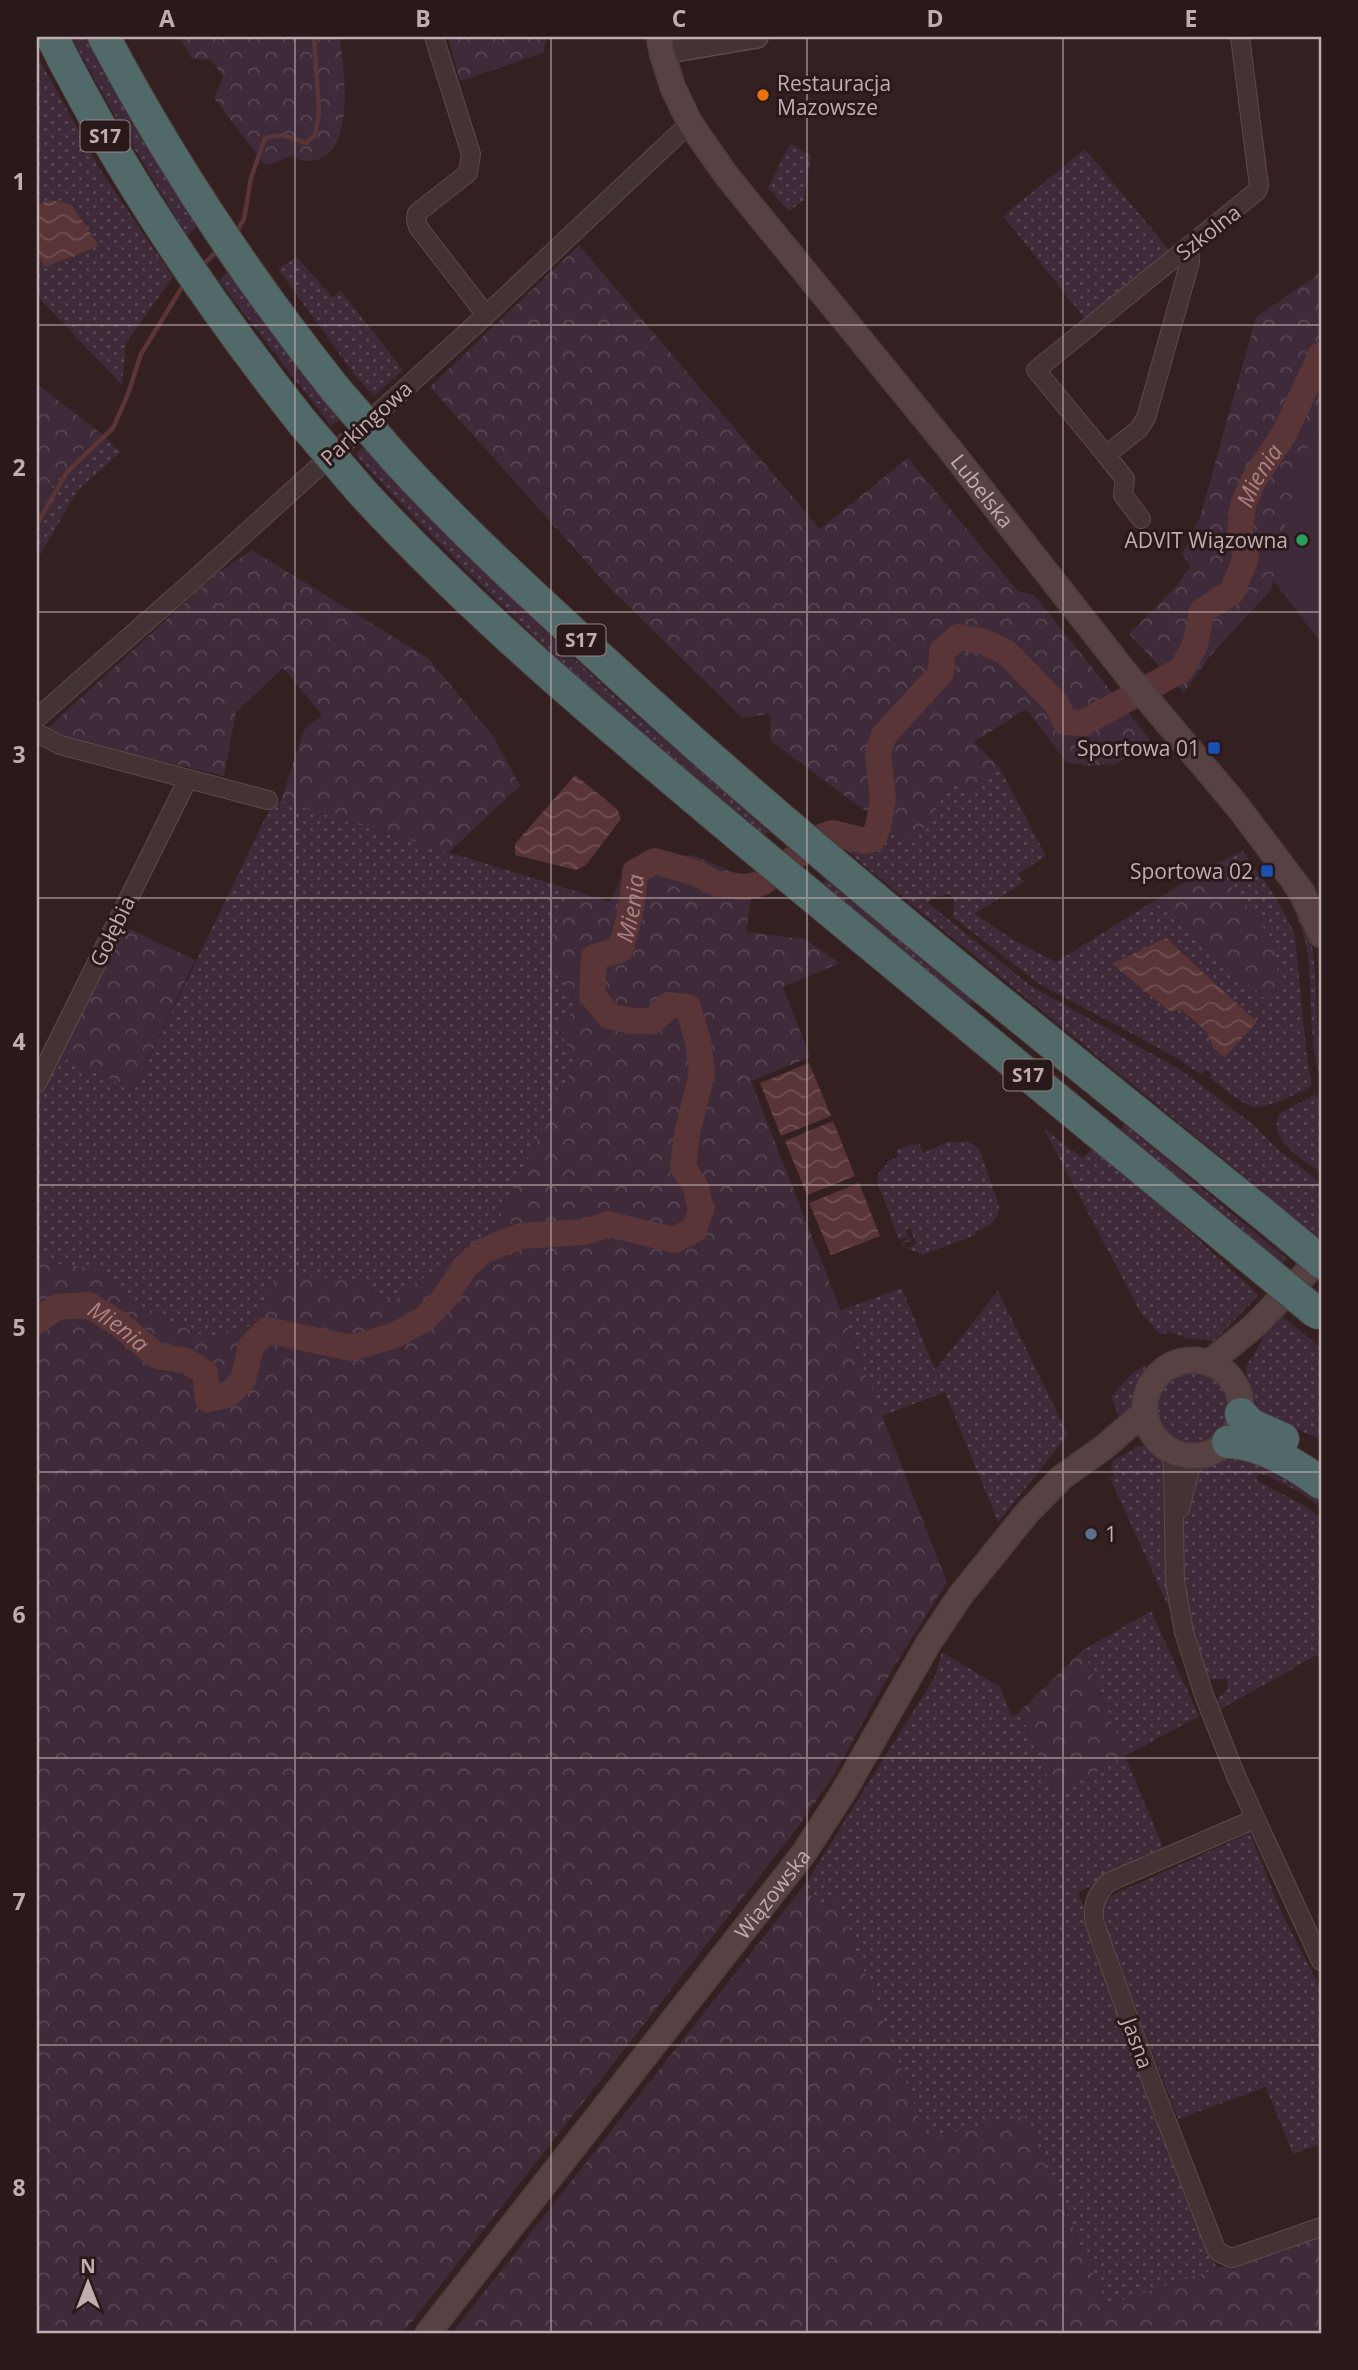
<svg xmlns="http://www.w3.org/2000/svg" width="1358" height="2370" font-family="'Open Sans',sans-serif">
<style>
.grass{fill:url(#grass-dots);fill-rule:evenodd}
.forest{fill:url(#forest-crowns)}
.garden{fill:#3e2a38}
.water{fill:url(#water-waves)}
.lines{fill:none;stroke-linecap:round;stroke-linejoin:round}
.stream{stroke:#5a3537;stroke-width:4.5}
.river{stroke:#5a3537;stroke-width:26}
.minor-casing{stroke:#5d4b4c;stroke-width:20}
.tertiary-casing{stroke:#5d4b4c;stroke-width:24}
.secondary-casing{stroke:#4e3d3e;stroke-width:27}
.motorway-casing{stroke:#4c3b3c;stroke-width:34}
.minor{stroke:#443334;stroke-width:18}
.tertiary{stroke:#443334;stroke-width:21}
.secondary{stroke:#574142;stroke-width:24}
.motorway{stroke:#516a69;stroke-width:32}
.motorway-bridge-casing{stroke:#4c3b3c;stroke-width:34;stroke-linecap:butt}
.motorway-bridge{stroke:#516a69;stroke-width:32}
.grid{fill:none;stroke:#c2adae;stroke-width:2;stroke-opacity:0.55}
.food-dot{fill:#e8710a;stroke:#29191a;stroke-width:2.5}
.leisure-dot{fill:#2e9e5b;stroke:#29191a;stroke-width:2.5}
.transit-dot{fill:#1a4fb4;stroke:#29191a;stroke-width:2.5}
.service-dot{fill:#5c6f8a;stroke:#29191a;stroke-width:2.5}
.labels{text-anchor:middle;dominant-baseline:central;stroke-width:6;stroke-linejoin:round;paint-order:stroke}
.shield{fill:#29191a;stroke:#948182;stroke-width:2}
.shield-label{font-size:19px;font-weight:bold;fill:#c2adae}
.poi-label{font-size:21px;fill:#c2adae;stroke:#29191a;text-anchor:end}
.street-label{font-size:21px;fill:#c2adae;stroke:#29191a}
.water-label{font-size:23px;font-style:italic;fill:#ad7f82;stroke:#29191a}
.neatline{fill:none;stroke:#c2adae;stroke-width:2.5}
.grid-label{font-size:23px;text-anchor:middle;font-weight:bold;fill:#c2adae}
</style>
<defs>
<pattern id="grass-dots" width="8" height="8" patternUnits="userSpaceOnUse" patternTransform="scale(1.75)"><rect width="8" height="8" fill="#3e2a38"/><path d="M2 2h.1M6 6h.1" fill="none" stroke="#584652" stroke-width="1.8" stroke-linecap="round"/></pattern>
<pattern id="forest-crowns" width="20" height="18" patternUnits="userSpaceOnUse" patternTransform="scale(1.75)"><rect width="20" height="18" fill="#3e2a38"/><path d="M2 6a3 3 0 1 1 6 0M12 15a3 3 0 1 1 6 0" fill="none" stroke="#584652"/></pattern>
<pattern id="water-waves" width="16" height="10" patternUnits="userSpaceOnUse" patternTransform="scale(1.75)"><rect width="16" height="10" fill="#5a3537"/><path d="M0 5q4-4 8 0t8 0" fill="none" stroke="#705051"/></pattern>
</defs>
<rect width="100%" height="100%" fill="#342021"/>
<path class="grass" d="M71,37H85L197,226L187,236L123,130Z
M37,55L101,171L173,277L126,343L122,385L37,296Z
M790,144L811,155L804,200L789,211L768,188Z
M1085,149L1171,252L1086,320L1003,216Z
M297,257L332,297L341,291L403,370L374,396L357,378L278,269Z
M228,271L341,419L331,426L219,281Z
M98,431L121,452L78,490L37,560V515L49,490Z
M364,446C442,529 521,610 605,687C659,736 715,782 769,832L762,835C617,717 481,592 355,454Z
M999,767L1046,856L1018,874L1024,882L975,914L1012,939L1056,962L1154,901L1267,1000L1274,947L1263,927L1215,864L1243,851C1262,879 1284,905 1295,936L1307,1059L1312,1082L1309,1088C1255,1112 1258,1117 1210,1078L1212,1074L1207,1070L1200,1074L1175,1057L1038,983L953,917L954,899L948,894L933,898L928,903L1031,986L1179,1069L1253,1124L1277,1149L1321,1183V1233L1316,1240L1260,1189L839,845C853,844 870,851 881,847L884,823L914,842L948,789L964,782L969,790ZM1112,964L1257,1022L1214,1049L1206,1031L1180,1009L1171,1012Z
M281,801L569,889L548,947L576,1006L559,1030L576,1061L494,1230L421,1280L400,1298L384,1300L374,1296L369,1284L277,1276L252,1326L210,1339L137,1307L93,1268L37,1274V1096L57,1055L134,1090L271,806Z
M826,880L846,895L973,1000L967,1005L831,892L822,883Z
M1283,889C1318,920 1315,974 1317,1016C1318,1038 1321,1059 1321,1081C1306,1035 1315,986 1305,940C1300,921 1292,906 1283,889Z
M1316,1094L1321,1103V1173C1304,1161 1265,1138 1280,1113Z
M1124,1124L1287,1259V1260L1282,1264L1120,1131Z
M1044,1129L1083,1158L1093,1148L1177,1220L1259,1295L1214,1341L1187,1338L1169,1332L1161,1335L1141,1313Z
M950,1141L952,1143L968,1141L979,1149L999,1205C999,1221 989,1226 975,1232L976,1235L922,1255C915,1248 905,1253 901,1242L910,1238L912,1242H905V1247L909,1248L916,1243L910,1228L906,1230L908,1236L899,1240L877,1181L878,1174L887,1164V1162L899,1156L896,1150L919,1143L923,1153Z
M902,1288L935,1370L998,1291L1068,1435L998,1522L945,1392L882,1416L841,1310Z
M1282,1316L1321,1348V1440L1259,1411L1250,1390L1245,1367L1257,1350L1267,1328Z
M1145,1365C1147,1374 1140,1402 1134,1411C1132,1415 1126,1419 1122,1423L1111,1397L1131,1374Z
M1155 1409a37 37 0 1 1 74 0a37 37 0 1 1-74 0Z
M1143,1446C1157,1448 1163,1456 1167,1469L1166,1582L1173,1617L1110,1478L1114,1476L1111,1469L1113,1460L1134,1450V1447Z
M1233,1450L1321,1494V1508L1301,1493L1265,1475L1260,1474L1256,1477L1257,1481L1304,1505L1321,1518V1661L1317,1655L1219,1710L1218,1697L1228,1689L1227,1679H1210L1204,1671L1184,1603L1181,1528L1195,1470L1203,1462Z
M1151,1611L1199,1716L1125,1756L1165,1852L1078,1892L1159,2119L1217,2269L1107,2305L1024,2117L927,2138L837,1900L816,1908L806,1883L936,1675L942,1652L1000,1687L1012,1717L1020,1711L1055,1794L1125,1755L1083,1650Z
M1250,1833L1282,1914L1321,1989V2144L1293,2154L1266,2087L1178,2119L1099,1911L1104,1899Z"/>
<path class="forest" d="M179,37H340C343,67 358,157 311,161C304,162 296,158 290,156L273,164L265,165L214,98L223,76L211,60L192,59Z
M448,37H547L543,53L460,81Z
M579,245L820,529L908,458L1018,591L1034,595L1150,740L1117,764L1088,766L1067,763L1026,709L974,742L999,767L969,790L964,782L948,789L914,843L853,802L770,740L771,718L767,714L742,718L606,584L430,387Z
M1321,272V643L1273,580L1271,590L1210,656L1184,693L1129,634L1175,588L1191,566L1182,554L1200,517L1256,317Z
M37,384L98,431L49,490L37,515Z
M252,550L428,658L493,736L520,786L449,852L281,801L304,730L322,715L283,668L236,712L224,776L65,738L48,728L215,575Z
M693,855L754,881L746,932L804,939L840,963L783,987L810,1057L751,1081L947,1582L893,1668L832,1778L795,1831L403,2333H37V1274L42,1262L93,1268L137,1307L210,1339L252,1326L276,1276L363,1279L369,1284L374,1296L384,1300L400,1298L421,1280L494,1230L576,1061L559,1030L576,1006L548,947L569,889L610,902L625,871L643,858Z
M1215,864L1263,927L1274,947L1280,988L1267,1000L1154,901Z
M121,925L195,960L134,1090L57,1055Z
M1083,1650L1125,1756L1055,1795L1020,1711Z
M806,1883L816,1908L837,1899L927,2138L1024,2116L1107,2305L1321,2234V2333H452Z"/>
<path class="garden" d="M1321,412V643L1273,579L1291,501L1317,418Z"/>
<path class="water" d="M37,198L40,204L50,200L71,204L99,246L45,267L37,253Z
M575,775L617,809L621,819L586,865L576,870L515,855V844Z
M1166,938L1257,1022L1225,1057L1214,1049L1206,1031L1180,1009L1171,1012L1112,964Z
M809,1063L831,1116L781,1136L760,1083Z
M833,1121L855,1176L807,1195L785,1141Z
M859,1183L880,1236L831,1255L809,1203Z"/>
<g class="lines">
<path class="stream" d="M235,234L244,219L251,178L265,138L283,135L306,143L315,135L319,112L314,37
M202,265L219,250
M37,524L67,472L113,428L128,394L141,354L184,284"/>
<path class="river" id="s1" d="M37,1321L57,1307L89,1305L119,1324L157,1356L187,1361L205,1373L208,1399L228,1395L243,1380L251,1346L267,1330L351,1348L393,1336L423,1320L443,1300L465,1267L483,1251L521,1236L585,1232L609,1224L674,1240L694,1230L701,1210L696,1188L683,1167L687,1134L702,1073L698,1041L688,1007L669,1005L653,1021H632L609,1016L592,995L594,957L620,950C629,924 634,900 635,872L655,861L696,873L717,884L745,887L756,885L763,882L821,837L832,833L865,841L873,839L878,827L883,799L878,753L884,735L941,673L942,651L958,637L984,642L1006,652L1056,703L1065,722L1083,723L1181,670L1195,645L1202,611L1232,592L1246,558L1240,531L1243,505L1253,481L1284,434L1321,355"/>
<defs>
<path id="minor" d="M434,37L471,154L468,173L417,213L416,219L418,227L486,315
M1189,247L1190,262L1146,418L1139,429L1106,455L1036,370L1257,191L1259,186L1240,37
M1106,455L1125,479L1123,495L1141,519
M37,718L194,580L486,315L690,123
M37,733L60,745L268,800
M37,1083L188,779
M1170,1450L1173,1465L1175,1582L1184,1632L1204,1695L1236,1776L1321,1961
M1180,1509L1190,1470L1197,1456
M1255,1819L1109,1882C1096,1894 1093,1903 1094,1921L1152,2083L1216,2249L1220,2253L1232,2258L1321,2227"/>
<path id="tertiary" d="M662,53L757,37"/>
<g id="secondary">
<path id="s2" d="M659,37L662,53L673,88L690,123L726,175L948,447L1128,676L1238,807L1302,892L1321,935"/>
<circle cx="1193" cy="1408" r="48"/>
<path d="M1209,1363L1252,1328L1321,1258"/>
<path id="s3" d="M428,2333L804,1853L844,1791L928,1644L960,1596L1027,1513L1062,1477L1103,1448L1145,1412"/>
</g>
<path id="motorway" d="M52,37C121,175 206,301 302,422
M104,37C171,164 246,277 336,390
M394,457C465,535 543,605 621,677C830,869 1053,1044 1273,1222
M362,492C479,619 612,729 743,839C909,978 1077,1115 1244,1253
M1241,1414L1250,1424L1283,1439
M1228,1442C1260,1443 1295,1464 1321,1483"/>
</defs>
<use href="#minor" class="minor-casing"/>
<use href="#tertiary" class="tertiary-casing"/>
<use href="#secondary" class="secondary-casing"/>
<use href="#motorway" class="motorway-casing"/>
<use href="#minor" class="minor"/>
<use href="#tertiary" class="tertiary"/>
<use href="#secondary" class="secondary"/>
<use href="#motorway" class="motorway"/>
<defs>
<path id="motorway-bridge" d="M336,390L394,457
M302,422L362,492
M1273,1222L1321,1262
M1244,1253L1317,1313"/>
</defs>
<use href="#motorway-bridge" class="motorway-bridge-casing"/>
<use href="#motorway-bridge" class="motorway-bridge"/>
</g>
<path class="grid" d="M295,37V2333M551,37V2333M807,37V2333M1063,37V2333M37,325H1321M37,612H1321M37,898H1321M37,1185H1321M37,1472H1321M37,1758H1321M37,2045H1321"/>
<circle class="food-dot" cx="763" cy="95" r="7"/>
<circle class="leisure-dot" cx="1302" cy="540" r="7"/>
<g class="transit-dot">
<rect x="1207" y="741" width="14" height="14" rx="3.5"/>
<rect x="1260" y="864" width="14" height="14" rx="3.5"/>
</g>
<circle class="service-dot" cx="1091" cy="1534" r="7"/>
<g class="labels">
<g class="shield">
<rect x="80.5" y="120.5" width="49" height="31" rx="5"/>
<rect x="556.5" y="624.5" width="49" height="31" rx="5"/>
<rect x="1003.5" y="1059.5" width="49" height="31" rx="5"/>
</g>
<g class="shield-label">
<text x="105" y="136">S17</text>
<text x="581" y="640">S17</text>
<text x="1028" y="1075">S17</text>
</g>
<g class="poi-label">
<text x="777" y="83" text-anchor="start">Restauracja<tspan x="777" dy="24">Mazowsze</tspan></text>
<text x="1288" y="540">ADVIT Wiązowna</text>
<text x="1200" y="748">Sportowa 01</text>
<text x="1253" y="871">Sportowa 02</text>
<text x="1105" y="1534" text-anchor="start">1</text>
</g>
<g class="street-label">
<text transform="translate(1208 232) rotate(-38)">Szkolna</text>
<text transform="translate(366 423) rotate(-42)">Parkingowa</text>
<text stroke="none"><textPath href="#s2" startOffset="562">Lubelska</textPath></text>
<text transform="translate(112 931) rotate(-64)">Gołębia</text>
<text stroke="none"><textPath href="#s3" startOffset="558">Wiązowska</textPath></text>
<text transform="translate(1138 2043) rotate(70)">Jasna</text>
</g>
<g class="water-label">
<text stroke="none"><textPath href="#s1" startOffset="2278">Mienia</textPath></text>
<text stroke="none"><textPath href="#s1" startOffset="1248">Mienia</textPath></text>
<text stroke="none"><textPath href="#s1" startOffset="93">Mienia</textPath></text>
</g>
</g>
<rect width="1358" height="2370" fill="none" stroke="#29191a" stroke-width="77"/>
<g transform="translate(88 2283)" stroke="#29191a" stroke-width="5" paint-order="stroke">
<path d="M0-5L12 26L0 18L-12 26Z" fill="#c2adae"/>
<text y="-10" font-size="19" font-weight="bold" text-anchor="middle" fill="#c2adae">N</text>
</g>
<rect x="38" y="38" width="1282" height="2294" class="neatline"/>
<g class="grid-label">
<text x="167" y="27">A</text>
<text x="423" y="27">B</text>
<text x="679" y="27">C</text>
<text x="935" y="27">D</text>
<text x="1191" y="27">E</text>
<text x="19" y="190">1</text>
<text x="19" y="476">2</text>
<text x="19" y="763">3</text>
<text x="19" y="1050">4</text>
<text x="19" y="1336">5</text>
<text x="19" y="1623">6</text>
<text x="19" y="1910">7</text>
<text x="19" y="2196">8</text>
</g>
</svg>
